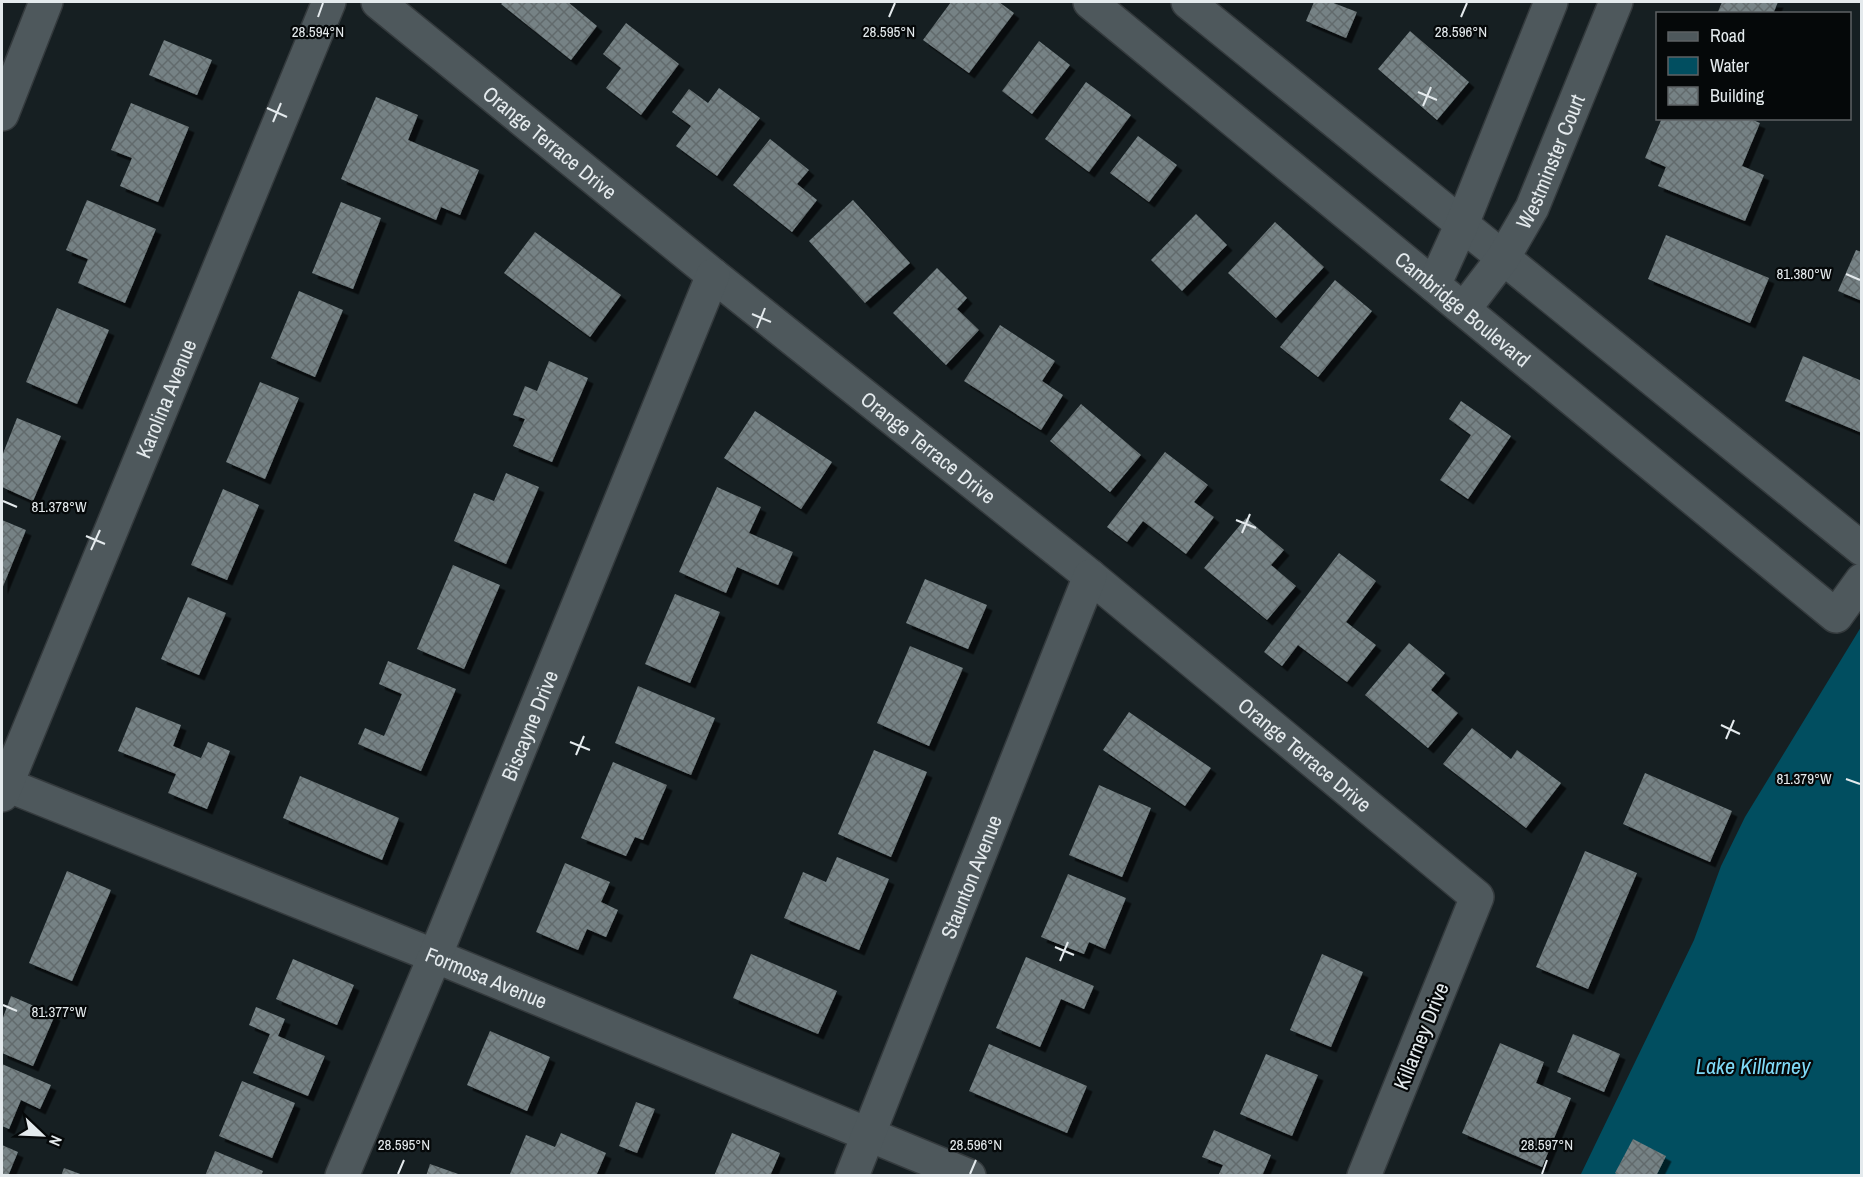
<svg xmlns="http://www.w3.org/2000/svg" width="1863" height="1177" font-family="'Archivo Narrow',sans-serif">
<style>
.water{fill:#014e60}
.building{fill:url(#building-cross-hatch);filter:url(#shadow)}
.lines{fill:none;stroke-linecap:round;stroke-linejoin:round}
.minor-casing{stroke:#343a3d;stroke-width:36}
.minor{stroke:#4e585c;stroke-width:33}
.ticks{fill:none;stroke:#e4eaed;stroke-width:2}
.labels{text-anchor:middle;dominant-baseline:central;stroke-width:4.5;stroke-linejoin:round;paint-order:stroke}
.street-label{font-size:21px;fill:#e4eaed;stroke:#050809}
.water-label{font-size:22px;font-style:italic;fill:#7fd9f6;stroke:#050809}
.ticks-label{font-size:15px;text-anchor:middle;fill:#e4eaed;stroke:#050809;stroke-width:4.5;stroke-linejoin:round;paint-order:stroke}
</style>
<defs>
<pattern id="building-cross-hatch" width="8" height="8" patternUnits="userSpaceOnUse" patternTransform="scale(1.5)"><rect width="8" height="8" fill="#768285"/><path d="M0 0l8 8M0 8l8-8" fill="none" stroke="#626a6c"/></pattern>
<filter id="shadow"><feDropShadow dx="5.5" dy="5.5" stdDeviation="0" flood-color="#0009"/></filter>
</defs>
<rect width="100%" height="100%" fill="#161f22"/>
<path class="water" d="M1861,627V1175L1580,1176L1694,940L1721,866L1745,817Z"/>
<path class="building" d="M503,2H568L597,26L571,60L501,4Z
M951,2H999L1014,13L969,73L923,40Z
M1314,2H1331L1357,12L1346,38L1306,21Z
M1722,2H1778L1773,14H1717Z
M626,23L679,64L641,115L606,88L621,68L603,54Z
M1410,31L1469,82L1437,120L1378,69Z
M164,40L212,60L197,95L149,75Z
M1039,41L1070,65L1032,114L1002,91Z
M1086,82L1131,115L1089,172L1045,139Z
M719,88L760,118L717,176L676,146L691,126L672,112L689,89L708,103Z
M376,97L418,115L408,140L479,170L460,215L441,207L436,220L341,179Z
M131,103L189,127L158,202L120,186L132,158L111,150Z
M1662,118H1748L1760,123L1742,166L1764,175L1745,221L1658,186L1666,167L1645,158Z
M1138,136L1177,165L1149,202L1110,173Z
M770,139L809,170L797,184L817,200L792,232L733,185Z
M87,200L156,229L125,303L78,283L88,259L66,250Z
M853,200L910,263L865,303L809,241Z
M341,202L381,218L353,289L312,273Z
M1196,214L1227,245L1182,291L1151,260Z
M1275,222L1324,267L1276,318L1228,273Z
M535,232L621,295L590,337L504,273Z
M1666,235L1769,278L1750,323L1648,279Z
M1856,250L1862,252V301L1838,291Z
M937,268L967,298L957,309L979,330L946,365L893,313Z
M1335,280L1372,311L1318,377L1280,347Z
M299,291L343,310L315,377L271,358Z
M57,308L109,330L77,404L26,382Z
M1000,325L1055,361L1042,381L1063,395L1041,430L964,381Z
M1803,356L1862,381V433L1785,401Z
M549,361L588,378L552,462L513,446L525,419L513,415L525,386L537,391Z
M260,382L299,398L265,479L226,462Z
M1461,401L1511,436L1468,499L1440,480L1471,435L1449,419Z
M1081,404L1141,455L1110,492L1050,441Z
M755,411L832,462L801,509L724,458Z
M17,418L61,436L33,501L2,487V456Z
M1165,452L1208,485L1194,502L1214,517L1186,554L1143,521L1127,542L1107,527Z
M506,473L539,487L506,564L454,541L474,493L494,501Z
M717,487L761,507L749,533L793,552L778,585L737,567L726,593L679,572Z
M223,489L259,505L227,580L191,565Z
M1246,518L1284,550L1271,565L1296,586L1267,620L1204,568Z
M2,520L26,530L2,589Z
M1339,553L1376,581L1346,622L1376,645L1347,682L1298,645L1282,666L1264,652Z
M453,565L500,585L464,669L417,649Z
M925,579L987,605L968,649L906,623Z
M675,594L720,612L690,683L645,664Z
M188,597L226,613L199,675L161,659Z
M1409,643L1445,673L1431,690L1458,713L1428,748L1365,695Z
M910,646L963,668L929,746L877,723Z
M388,661L456,689L421,771L358,744L365,728L384,736L402,694L379,684Z
M638,686L715,718L691,775L615,743Z
M136,707L181,725L173,746L201,758L208,742L230,751L207,809L168,793L176,774L118,751Z
M1129,712L1211,768L1185,806L1103,750Z
M1472,728L1511,759L1517,750L1561,783L1526,828L1443,764Z
M874,750L927,772L891,857L838,834Z
M613,762L667,785L643,840L635,837L626,856L581,838Z
M1645,773L1732,811L1710,862L1623,824Z
M300,776L399,818L382,860L283,818Z
M1099,785L1151,808L1122,877L1069,855Z
M1585,851L1637,873L1588,989L1536,967Z
M837,857L889,879L859,950L784,918L803,872L826,882Z
M565,863L610,882L601,902L618,910L606,937L587,929L578,950L536,932Z
M67,871L111,890L72,981L29,963Z
M1068,874L1126,898L1105,949L1089,942L1084,954L1041,937Z
M751,954L837,991L818,1034L733,998Z
M1322,954L1363,972L1331,1047L1290,1030Z
M1026,957L1094,986L1084,1009L1061,999L1040,1047L996,1028Z
M293,959L354,985L337,1025L276,999Z
M11,996L55,1015L33,1066L2,1053V1020Z
M256,1007L285,1019L278,1036L325,1056L308,1096L253,1073L270,1034L249,1025Z
M490,1031L550,1057L527,1111L467,1085Z
M1573,1034L1620,1054L1604,1092L1557,1072Z
M1500,1043L1544,1062L1536,1083L1571,1098L1542,1167L1462,1133Z
M989,1044L1087,1086L1067,1133L969,1091Z
M1266,1054L1318,1075L1292,1136L1240,1114Z
M2,1064L51,1085L40,1109L21,1100L9,1129L2,1126Z
M242,1081L295,1103L272,1158L219,1136Z
M636,1102L655,1109L637,1153L619,1146Z
M1214,1130L1271,1155L1262,1176H1218L1223,1165L1202,1157Z
M561,1133L606,1153L596,1176H513L510,1174L526,1135L555,1147Z
M732,1133L780,1153L770,1176H714Z
M1633,1139L1666,1156L1656,1176H1620L1615,1173Z
M2,1145L18,1152L8,1176H2Z
M215,1151L263,1171L261,1176H205Z
M430,1164L461,1175V1176H426Z
M64,1168L83,1175V1176H61Z"/>
<g class="lines">
<defs>
<g id="minor">
<path id="s1" d="M378,2L713,275L1090,576L1477,897L1364,1176"/>
<path id="s2" d="M1090,2L1836,616L1862,580"/>
<path d="M1188,2L1862,549"/>
<path d="M2,114L46,2"/>
<path d="M1434,285L1462,224L1551,2"/>
<path id="s3" d="M1464,309L1503,258L1532,208L1616,2"/>
<path id="s4" d="M2,783L435,956L969,1176"/>
<path id="s5" d="M2,795L329,2"/>
<path id="s6" d="M342,1176L435,956L713,275"/>
<path id="s7" d="M852,1176L1090,576"/>
</g>
</defs>
<use href="#minor" class="minor-casing"/>
<use href="#minor" class="minor"/>
</g>
<path class="ticks" d="M318,17L323,3M889,17L895,3M1461,17L1467,3M1418,92L1437,100M1423,106L1431,87M267,108L287,117M273,122L281,103M1846,274L1860,280M752,314L771,322M757,328L765,308M3,501L17,507M1236,520L1256,528M1242,533L1250,514M86,536L105,544M91,550L100,530M1721,725L1740,734M1726,739L1734,720M570,742L590,750M576,755L584,736M1846,779L1860,784M1055,947L1074,955M1060,961L1068,942M3,1005L17,1011M398,1174L404,1160M970,1174L976,1160M1542,1174L1547,1160"/>
<g class="labels">
<g class="street-label">
<text stroke="none"><textPath href="#s1" startOffset="222">Orange Terrace Drive</textPath></text>
<text stroke="none"><textPath href="#s3" startOffset="172">Westminster Court</textPath></text>
<text stroke="none"><textPath href="#s2" startOffset="483">Cambridge Boulevard</textPath></text>
<text stroke="none"><textPath href="#s5" startOffset="429">Karolina Avenue</textPath></text>
<text stroke="none"><textPath href="#s1" startOffset="708">Orange Terrace Drive</textPath></text>
<text stroke="none"><textPath href="#s6" startOffset="488">Biscayne Drive</textPath></text>
<text stroke="none"><textPath href="#s1" startOffset="1194">Orange Terrace Drive</textPath></text>
<text stroke="none"><textPath href="#s7" startOffset="322">Staunton Avenue</textPath></text>
<text stroke="none"><textPath href="#s4" startOffset="522">Formosa Avenue</textPath></text>
<text transform="translate(1421 1036) rotate(-68)">Killarney Drive</text>
</g>
<g class="water-label">
<text x="1753" y="1066">Lake Killarney</text>
</g>
</g>
<g class="ticks-label">
<text x="318" y="37">28.594°N</text>
<text x="889" y="37">28.595°N</text>
<text x="1461" y="37">28.596°N</text>
<text x="1804" y="279">81.380°W</text>
<text x="59" y="512">81.378°W</text>
<text x="1804" y="784">81.379°W</text>
<text x="59" y="1017">81.377°W</text>
<text x="404" y="1150">28.595°N</text>
<text x="976" y="1150">28.596°N</text>
<text x="1547" y="1150">28.597°N</text>
</g>
<rect width="1863" height="1177" fill="none" stroke="#e4eaed" stroke-width="6"/>
<rect x="1656" y="12" width="195" height="108" fill="#050809" stroke="#5e6264" stroke-width="1.5"/>
<rect x="1668" y="32" width="30" height="9" fill="#4e585c" stroke="#5e6264" stroke-width="1.5"/>
<text x="1710" y="42" font-size="18" fill="#e4eaed">Road</text>
<rect x="1668" y="57" width="30" height="18" fill="#014e60" stroke="#5e6264" stroke-width="1.5"/>
<text x="1710" y="72" font-size="18" fill="#e4eaed">Water</text>
<rect x="1668" y="87" width="30" height="18" fill="url(#building-cross-hatch)" stroke="#5e6264" stroke-width="1.5"/>
<text x="1710" y="102" font-size="18" fill="#e4eaed">Building</text>
<g transform="translate(42 1135) rotate(113)" stroke="#050809" stroke-width="4.5" paint-order="stroke">
<path d="M0-4.5L10 22L0 15L-10 22Z" fill="#e4eaed"/>
<text y="-9" font-size="16" font-weight="bold" text-anchor="middle" fill="#e4eaed">N</text>
</g>
</svg>
